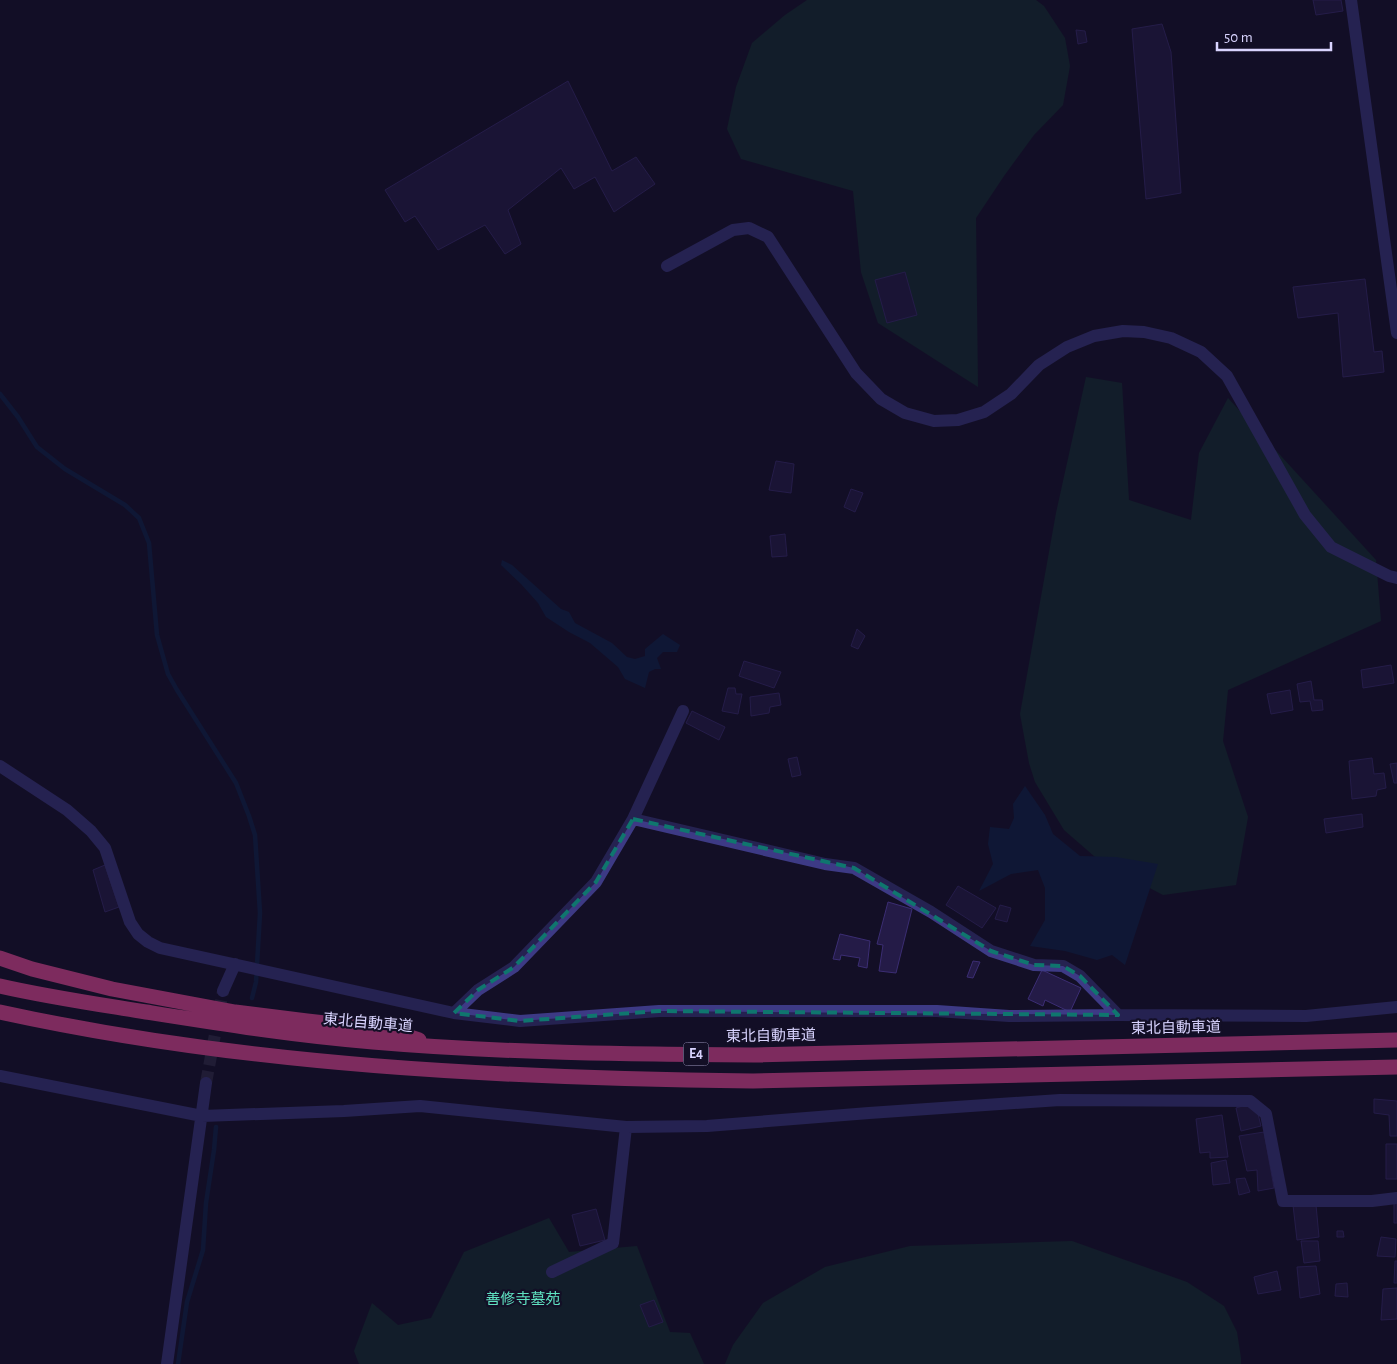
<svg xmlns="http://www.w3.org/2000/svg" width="1397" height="1364" font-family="'Alegreya Sans','Noto Sans JP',sans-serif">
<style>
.green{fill:#12302f}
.water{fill:#0c2248}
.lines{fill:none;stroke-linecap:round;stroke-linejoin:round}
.stream{stroke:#0c2248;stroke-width:4.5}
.building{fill:#241b47;stroke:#3b2d73}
.street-tunnel{stroke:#312d47;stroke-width:12;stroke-dasharray:12 6;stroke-linecap:butt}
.street{stroke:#3d3a85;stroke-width:12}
.highway{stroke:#ff4fa3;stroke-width:15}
.marked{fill:none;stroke:#0f766e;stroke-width:4;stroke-dasharray:10 6;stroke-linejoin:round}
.labels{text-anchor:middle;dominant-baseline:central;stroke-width:4.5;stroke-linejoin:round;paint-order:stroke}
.shield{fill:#130f26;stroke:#9e99be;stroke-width:1}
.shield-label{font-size:14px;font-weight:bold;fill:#d9d4ff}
.street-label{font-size:15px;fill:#d9d4ff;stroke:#130f26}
.park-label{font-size:15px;fill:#5fe0c0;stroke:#130f26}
</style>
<rect width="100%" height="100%" fill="#130f26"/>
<path class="green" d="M807,0H1036L1044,6L1065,38L1070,66L1063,105L1034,135L1004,176L976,218L978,387L878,323L861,272L853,191L741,159L727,129L736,87L752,43L785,15Z
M1086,377L1122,383L1129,500L1191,520L1199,453L1228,398L1376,560L1381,621L1228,690L1223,741L1248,817L1236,885L1163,895L1102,863L1064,830L1035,782L1029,763L1020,714L1056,513Z
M549,1218L569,1252L637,1246L670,1332L690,1333L704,1364H359L354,1351L372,1303L398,1325L431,1318L464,1252Z
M1072,1241L1187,1282L1224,1306L1237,1332L1241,1358V1364H725L733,1345L763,1303L825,1267L910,1246Z"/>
<path class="water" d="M502,560L512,565L561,609L569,612L575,623L612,643L627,657L635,659L645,656V649L663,634L680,645L677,652H663L657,658L661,669H655L649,672L645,688L625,679L618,667L590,643L569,632L546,617L538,603L521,584L501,565Z
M1025,786L1045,815L1053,834L1080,856L1116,857L1158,864L1125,965L1112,955L1097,960L1065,951L1030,946L1045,920V888L1038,870L1011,874L979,891L993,864L988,844L990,827L1009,829L1014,818L1013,804Z"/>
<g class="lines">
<path class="stream" d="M0,394L18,417L37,447L65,469L125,505L139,518L149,543L157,635L168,674L177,690L236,783L249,816L255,835L260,913L256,982L252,998
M178,1364L187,1302L203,1250L206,1203L214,1150L216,1127"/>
</g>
<path class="building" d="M1313,0H1341L1343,11L1316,15Z
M1162,24L1171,52L1181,193L1146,199L1132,29Z
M1076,30L1085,31L1087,42L1078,44Z
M568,81L612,171L636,157L655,184L614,212L595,177L574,189L561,168L508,210L521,244L505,254L485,225L438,250L415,216L405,222L385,190Z
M905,272L917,315L887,323L875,280Z
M1365,279L1374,352L1382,351L1384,372L1343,377L1338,313L1298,318L1293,287Z
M776,461L794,464L791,493L769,490Z
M851,489L863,493L855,512L844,507Z
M785,534L787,556L772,557L770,536Z
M857,629L865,636L858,649L851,646Z
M744,661L781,672L774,688L739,676Z
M1391,665L1394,683L1363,688L1361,670Z
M1311,681L1314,700H1322L1323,710L1312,711L1310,701L1300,702L1297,684Z
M728,688H735L736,694H742L738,714L722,711Z
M1290,690L1293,710L1271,714L1267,694Z
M779,693L781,705L770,707L769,713L751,716L750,697Z
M692,711L725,727L719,740L686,723Z
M797,757L801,775L792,777L788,759Z
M1372,758L1374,774L1384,773L1386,788L1377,790L1376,796L1352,799L1349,761Z
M1397,763V783H1394L1390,764Z
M1362,814L1363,827L1326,833L1324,819Z
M105,865L119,907L105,912L93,870Z
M958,886L996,908L982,928L946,905Z
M888,902L912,909L896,973L879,971L883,945L877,944Z
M1000,905L1011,908L1007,922L995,919Z
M840,934L870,941L867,968L858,966L860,958L841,955L840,960L833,959Z
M973,961L980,962L973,978L967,977Z
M1042,970L1081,988L1070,1012L1045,1000L1043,1006L1028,999Z
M1374,1099L1397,1101V1136H1390L1389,1115L1374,1113Z
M1246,1105L1257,1110L1261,1126L1241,1131L1236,1108Z
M1222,1115L1228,1157L1210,1158V1152L1200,1153L1196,1119Z
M1264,1132L1274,1188L1258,1191L1257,1170L1247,1171L1239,1136Z
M1386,1144H1397V1179H1386Z
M1226,1160L1230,1183L1213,1185L1211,1163Z
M1245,1178L1250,1192L1239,1195L1236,1179Z
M1394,1202H1397V1223H1394Z
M1293,1205H1316L1319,1237L1297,1240Z
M596,1209L605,1240L580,1246L572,1215Z
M1337,1231H1343L1344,1237H1337Z
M1381,1237L1396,1239L1395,1257L1377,1256Z
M1301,1241H1318L1320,1261L1304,1263Z
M1395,1261H1397V1283H1394Z
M1316,1266L1320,1294L1300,1298L1297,1267Z
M1277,1271L1281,1290L1258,1294L1254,1277Z
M1347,1283L1348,1297L1335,1296L1336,1284Z
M1397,1288V1319L1381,1320L1383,1289Z
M654,1300L663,1322L649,1327L640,1305Z"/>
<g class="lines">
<path class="street-tunnel" d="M206,1083L223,991"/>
<path class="street" d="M1351,0L1397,333
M667,266L733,230L749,228L768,237L856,373L881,399L905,413L934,421L958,420L984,412L1011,394L1039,365L1067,347L1094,336L1123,331L1144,332L1171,338L1201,352L1227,376L1305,515L1331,547L1389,576L1397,578
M0,766L67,810L91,831L105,848L130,922L138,934L148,942L160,948L454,1013L520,1021L659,1011H937L1009,1016L1118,1015L1306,1016L1397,1007
M633,819L825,864L854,868L931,912L991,951L1034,965L1063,966L1080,976L1118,1015
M223,991L235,964
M454,1013L478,990L514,967L596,882L633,819L683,711
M0,1076L202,1116L344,1111L420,1106L626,1127L707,1126L869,1113L1060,1100L1250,1101L1266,1114L1283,1201H1372L1397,1198
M552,1272L613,1243L626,1127
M167,1364L206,1083"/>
<path class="highway" d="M0,958L32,969L112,989L235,1012L307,1021L388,1030L419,1040
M0,986C48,997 97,1004 146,1012C222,1024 297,1036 373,1042C500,1053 627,1054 754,1055L1397,1040
M0,1012C247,1066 500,1078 753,1081L1397,1067"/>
</g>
<path d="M0 0H1397V1364H0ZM633,819L854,868L991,951L1034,965L1063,966L1080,976L1118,1015L659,1011L520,1021L454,1013L478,990L514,967L596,882Z" fill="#130f26" fill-opacity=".55" fill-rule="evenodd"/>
<path class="marked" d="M633,819L854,868L991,951L1034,965L1063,966L1080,976L1118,1015L659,1011L520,1021L454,1013L478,990L514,967L596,882Z"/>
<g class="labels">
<rect class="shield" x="683.5" y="1042.5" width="25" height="23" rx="4"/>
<g class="shield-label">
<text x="696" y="1054">E4</text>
</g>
<g class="street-label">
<text transform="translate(368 1023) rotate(5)">東北自動車道</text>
<text transform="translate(1176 1028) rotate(-1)">東北自動車道</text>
<text transform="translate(771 1036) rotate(-1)">東北自動車道</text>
</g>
<g class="park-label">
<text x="523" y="1299">善修寺墓苑</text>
</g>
</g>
<path d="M1217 42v8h114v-8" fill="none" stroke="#d9d4ff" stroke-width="2.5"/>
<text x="1224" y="42" font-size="15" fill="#d9d4ff" stroke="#130f26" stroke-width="4" paint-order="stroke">50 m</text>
</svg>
